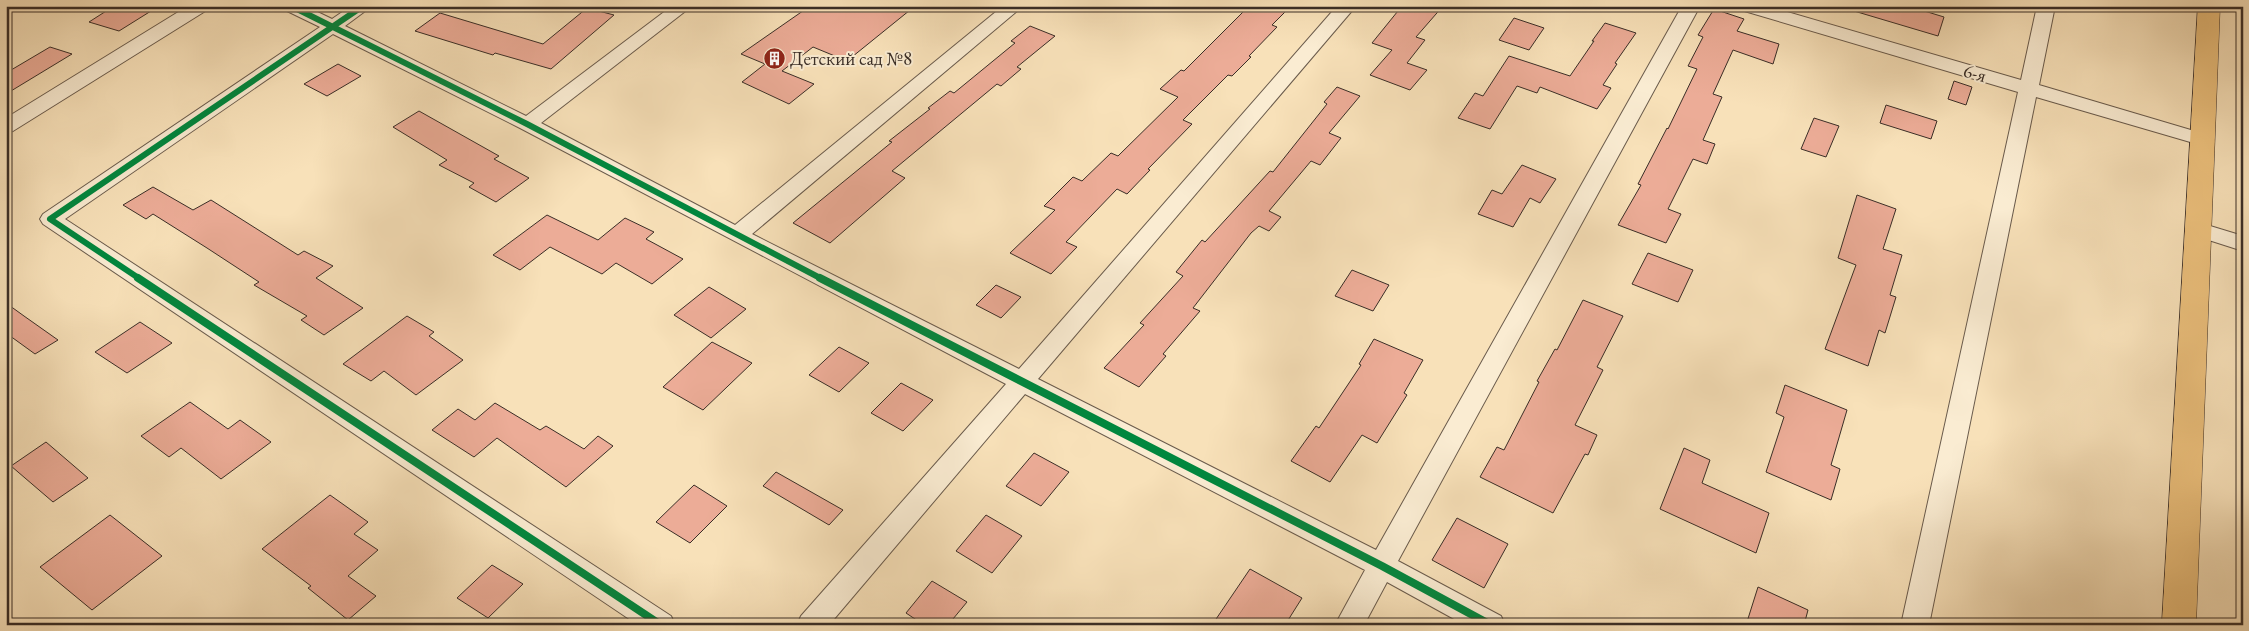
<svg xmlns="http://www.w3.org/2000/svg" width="2249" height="631" font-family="'EB Garamond',serif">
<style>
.building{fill:#ecac97;stroke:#3a2e27}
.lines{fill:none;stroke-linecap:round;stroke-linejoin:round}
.minor-casing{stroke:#6a5b4c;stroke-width:2}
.major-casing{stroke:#3a2e27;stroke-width:1}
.minor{fill:#faecd2;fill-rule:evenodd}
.major{fill:#ecc07c;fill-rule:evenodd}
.cycleway-far1-casing{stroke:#faecd2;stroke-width:9}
.cycleway-casing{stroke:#faecd2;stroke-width:11}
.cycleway-far1{stroke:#00873e;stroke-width:6}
.cycleway{stroke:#00873e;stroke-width:8}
.labels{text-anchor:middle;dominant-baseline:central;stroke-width:4;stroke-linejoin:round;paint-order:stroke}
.poi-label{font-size:19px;fill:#3a2e27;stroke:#faecd2;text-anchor:start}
.street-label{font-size:19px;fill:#3a2e27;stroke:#faecd2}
</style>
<rect width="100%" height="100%" fill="#f8e1b9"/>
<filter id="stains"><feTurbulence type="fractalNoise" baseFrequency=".004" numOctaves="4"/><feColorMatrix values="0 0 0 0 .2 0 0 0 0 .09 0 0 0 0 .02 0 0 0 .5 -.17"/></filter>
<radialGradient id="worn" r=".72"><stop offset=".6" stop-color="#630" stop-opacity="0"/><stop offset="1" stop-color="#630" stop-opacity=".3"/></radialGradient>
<path class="building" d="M114,6H159L119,31L89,22Z
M810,6H835L844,10L848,6H915L847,61L813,47L782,71L814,84L789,104L742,82L765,64L741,54Z
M1249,6H1291L1272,25L1277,27L1249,56L1251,57L1232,76L1228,75L1183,120L1192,124L1148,169L1150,170L1127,194L1117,189L1066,242L1077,247L1051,274L1010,253L1055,210L1044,206L1073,177L1082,181L1111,153L1118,156L1178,97L1160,89L1181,70L1184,71Z
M1402,6H1443L1416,37L1425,40L1407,63L1427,70L1410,90L1370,75L1392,50L1372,43Z
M1855,6H1908L1944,17L1938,36L1854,11Z
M587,8L614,15L551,69L495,53L493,55L415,31L440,13L543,44Z
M1714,9L1744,19L1737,31L1779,44L1773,64L1733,50L1713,94L1722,97L1703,140L1715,144L1707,164L1693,159L1668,209L1681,214L1666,243L1618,225L1641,185L1638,184L1667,128L1668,129L1697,69L1688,66L1703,37L1698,35Z
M1514,18L1544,28L1529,50L1499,40Z
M1605,23L1636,33L1615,63L1617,64L1603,85L1611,88L1597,109L1540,87L1537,93L1517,86L1490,129L1458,118L1475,93L1483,96L1509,56L1570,76L1594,41H1592Z
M1030,26L1055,36L1017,67L1021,69L1001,86L997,84L892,171L905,178L830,243L793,223L892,142L889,141L930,109L928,108L950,91L954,93L1015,43L1011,41Z
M50,47L72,54L6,94V73Z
M338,64L361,76L327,96L304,84Z
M1954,81L1972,87L1966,105L1948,99Z
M1337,87L1360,96L1329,133L1341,138L1320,165L1311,161L1269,211L1281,217L1269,231L1259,226L1251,233L1193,308L1200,311L1163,354L1166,356L1139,387L1104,368L1144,325L1140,323L1183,276L1176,272L1202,240L1205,242L1270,171L1273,172L1327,104L1324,102Z
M1886,105L1937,121L1931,139L1880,123Z
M419,111L499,156L494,159L529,178L496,202L469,187L474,183L439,165L447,160L393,127Z
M1814,118L1839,126L1826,157L1801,149Z
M1522,165L1556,179L1540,203L1530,198L1513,227L1478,214L1492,190L1502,194Z
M153,187L193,210L211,200L298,255L304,251L333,266L316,278L363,308L324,335L301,320L307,316L254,285L259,282L207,248L153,214L146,219L123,205Z
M1857,195L1896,209L1883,249L1902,255L1890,295L1896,297L1885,333L1879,330L1868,366L1825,349L1856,265L1838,258Z
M547,215L598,240L625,218L654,232L646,239L683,259L652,284L616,263L602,274L550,247L520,270L493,255Z
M1648,253L1693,270L1678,302L1632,284Z
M1352,270L1389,285L1373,311L1335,296Z
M996,285L1021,297L1001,318L976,305Z
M709,287L746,309L711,338L674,315Z
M1583,300L1623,316L1597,367L1603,370L1575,425L1597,435L1588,455L1585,454L1553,513L1480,477L1497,447L1504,450L1539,382L1537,381L1555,349L1557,350Z
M6,303L24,316L58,340L35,354L6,333Z
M407,316L434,332L429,336L463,360L416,395L384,371L371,381L343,364Z
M140,322L172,343L127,373L95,352Z
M1374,339L1423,360L1404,393L1407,395L1377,443L1362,435L1330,482L1291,461L1316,426L1319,428L1361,365L1359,364Z
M712,342L752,363L703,410L663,387Z
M839,347L869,363L839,392L809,375Z
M901,383L933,400L903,431L871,413Z
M1785,385L1847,410L1831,465L1840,469L1831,500L1766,472L1784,417L1776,413Z
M190,402L228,429L240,420L271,442L221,479L181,448L169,457L141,436Z
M495,403L540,430L546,426L584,449L598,436L613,446L566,487L497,438L474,457L432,430L458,409L475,420Z
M46,442L88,478L53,502L11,466Z
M1684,448L1710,460L1702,483L1769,513L1756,553L1660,509Z
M1034,453L1069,472L1041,506L1006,486Z
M776,472L843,510L829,525L763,486Z
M694,485L727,506L690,543L656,522Z
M330,495L368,522L354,534L378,550L348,576L376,596L348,620L308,588L311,586L262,549Z
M110,515L162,556L92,610L40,567Z
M986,515L1022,536L992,573L956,551Z
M1457,518L1508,544L1484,588L1432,560Z
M492,565L523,584L488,618L457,598Z
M1250,569L1302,598L1285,625H1212Z
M932,581L967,602L948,625H924L906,613Z
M1758,587L1808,610L1804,625H1746Z"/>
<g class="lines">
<defs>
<path id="minor" d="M188,6H210L207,10L13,131L6,133V118Z
M282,6H305L332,19L351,6H372L345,26L526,116L672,6H692L541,123L735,225L1003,6H1023L752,234L1019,369L1337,6H1356L1038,379L1376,550L1682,6H1700L1398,561L1501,616L1505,625H1465L1387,582L1364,625H1335L1365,570L1025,394L829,625H797L801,616L1006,384L520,128L333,34L65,219L671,616L675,625H638L43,224L40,219L43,214L320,27L285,10Z
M1738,6H1767L2021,80L2037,6H2055L2039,85L2211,136L2214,140L2211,144L2204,146L2036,97L1929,625H1901L2018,92L1741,10Z
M2197,222L2243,236V251L2190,234L2186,229L2190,224Z"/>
<path id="major" d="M2198,6H2220L2196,625H2162Z"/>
</defs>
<use href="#minor" class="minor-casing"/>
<use href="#major" class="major-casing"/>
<use href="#minor" class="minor"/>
<use href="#major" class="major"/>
<defs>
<path id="cycleway-far1" d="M291,6L527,124L822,279
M140,279L50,219L363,6"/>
<path id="cycleway" d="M138,278L661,625
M820,278L1382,566L1491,625"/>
</defs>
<use href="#cycleway-far1" class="cycleway-far1-casing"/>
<use href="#cycleway" class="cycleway-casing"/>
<use href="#cycleway-far1" class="cycleway-far1"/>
<use href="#cycleway" class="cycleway"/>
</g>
<defs>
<symbol id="building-disc" viewBox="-11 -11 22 22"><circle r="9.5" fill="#8f2418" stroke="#faecd2"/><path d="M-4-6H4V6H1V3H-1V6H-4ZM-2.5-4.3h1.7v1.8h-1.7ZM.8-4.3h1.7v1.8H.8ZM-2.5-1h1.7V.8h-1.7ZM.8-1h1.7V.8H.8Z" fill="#fff"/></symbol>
</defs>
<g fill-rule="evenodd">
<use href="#building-disc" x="762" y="46" width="25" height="25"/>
</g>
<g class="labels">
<g class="poi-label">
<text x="790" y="58">Детский сад №8</text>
</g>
<g class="street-label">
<text transform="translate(1975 73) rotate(16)">6-я</text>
</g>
</g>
<rect width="2249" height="631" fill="none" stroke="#f8e1b9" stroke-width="25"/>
<rect x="8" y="8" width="2234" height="616" fill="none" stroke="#3a2e27" stroke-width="2.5"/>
<rect x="12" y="12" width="2224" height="606" fill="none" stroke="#3a2e27"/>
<rect width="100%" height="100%" filter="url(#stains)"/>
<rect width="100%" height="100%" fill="url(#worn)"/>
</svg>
